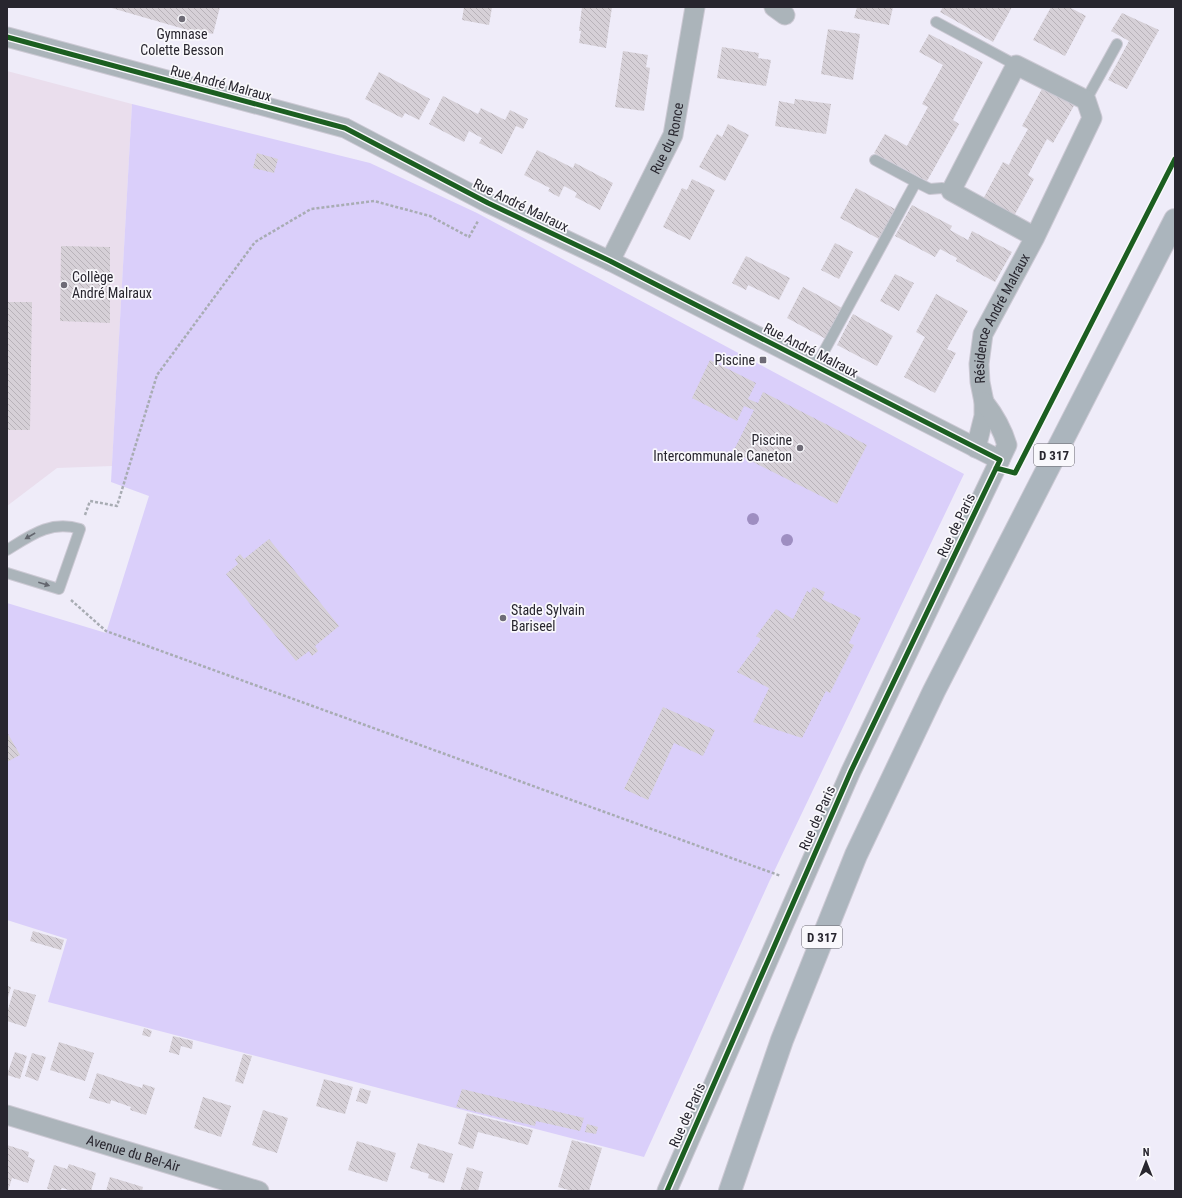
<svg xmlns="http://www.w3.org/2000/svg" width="1182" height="1198" font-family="'Roboto Condensed',sans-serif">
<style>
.education{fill:#eadeed}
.grass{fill:#dacffa}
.building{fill:url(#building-back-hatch)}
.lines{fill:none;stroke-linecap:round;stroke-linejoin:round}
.lane-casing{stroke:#ccc9d4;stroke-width:12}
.street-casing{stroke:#ccc9d4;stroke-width:21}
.primary-casing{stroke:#ccc9d4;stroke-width:24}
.path{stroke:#a8acb3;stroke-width:2.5;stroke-dasharray:3 2;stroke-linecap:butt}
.lane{stroke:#abb4ba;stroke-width:10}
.street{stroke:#abb4ba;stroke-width:19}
.primary{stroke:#abb5bd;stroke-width:22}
.cycleway-casing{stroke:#f9f8fc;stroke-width:8}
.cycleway{stroke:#1b5e20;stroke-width:5}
.tree{fill:#9e8ec1}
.oneway{fill:#63666e}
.poi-dot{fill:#6e6b76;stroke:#f9f8fc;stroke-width:1.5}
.labels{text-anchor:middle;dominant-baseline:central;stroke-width:3.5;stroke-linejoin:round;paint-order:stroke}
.shield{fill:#f9f8fc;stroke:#67656c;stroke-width:1}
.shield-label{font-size:13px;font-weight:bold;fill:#28262f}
.poi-label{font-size:14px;fill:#28262f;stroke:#f9f8fc;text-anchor:start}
.street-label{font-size:14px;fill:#28262f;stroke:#f9f8fc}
</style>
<defs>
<pattern id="building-back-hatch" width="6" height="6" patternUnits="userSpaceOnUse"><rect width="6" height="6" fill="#d6d0d7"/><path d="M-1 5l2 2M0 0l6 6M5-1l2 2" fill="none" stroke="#b8b2b9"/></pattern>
</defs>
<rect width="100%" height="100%" fill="#efecf9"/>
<path class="education" d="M7,71L132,104L112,466L57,468L7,506Z"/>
<path class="grass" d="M132,104L370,163L477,213L964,474L769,882L644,1157L48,1002L67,939L7,920V603L106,633L149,496L111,482Z"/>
<path class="building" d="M108,7H220L213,34L199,31L198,33Z
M464,7H492L489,25L462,20Z
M582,7H612L606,48L579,43L581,31H579Z
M857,7H893L889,25L854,18Z
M943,7L974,8L1012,7L993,42L940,12Z
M1051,7H1069L1086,16L1065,56L1033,40Z
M1122,13L1159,30L1127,89L1108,80L1129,41L1111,31Z
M828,29L860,34L853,80L821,74Z
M929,34L983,62L953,120L959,124L927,181L874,153L885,134L907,146L928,107L922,104L943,65L919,52Z
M722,47L759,53L758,58L771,60L766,86L717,78Z
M623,51L648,55L646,67L650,68L644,111L615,107Z
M379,72L430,99L419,120L405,113L402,118L365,99Z
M1043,87L1075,104L1053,143L1047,139L1028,175L1034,179L1013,218L982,201L1003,162L1009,165L1013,156L1028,129L1022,126Z
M443,96L478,114L481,108L505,120L510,110L528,119L523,129L516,126L502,154L479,143L482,138L469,131L464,142L429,124Z
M795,99L831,104L826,134L775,126L779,101L794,104Z
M728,124L749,135L725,181L699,167L717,134L722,137Z
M537,150L573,168L575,163L613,183L600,210L575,197L577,193L564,186L559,197L548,191L550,188L524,175Z
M257,153L278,159L274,173L253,168Z
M692,179L715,190L690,240L663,227L682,188L687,190Z
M856,188L895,209L879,239L840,218Z
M912,205L952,226L950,230L968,240L972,231L1012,252L995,282L956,261L957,258L940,249L935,257L895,236Z
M835,243L853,252L839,279L821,270Z
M61,246L110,247V323L60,321Z
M746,256L790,278L779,300L748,285L746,290L732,283Z
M895,274L914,283L899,311L880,301Z
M803,287L842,308L826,339L787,318Z
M936,294L968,311L947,349L956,353L935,393L904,377L925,337L916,332Z
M7,302H32L30,430H7Z
M853,314L893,336L877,366L837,345Z
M710,360L756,383L748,399L758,403L763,392L867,445L837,504L733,452L754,410L744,406L737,421L692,398Z
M269,539L339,626L315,646L318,651L312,656L309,651L296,661L226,574L238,564L235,559L240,554L244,559Z
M813,587L825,592L822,599L861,618L849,643L854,645L830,693L826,691L802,738L753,722L769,688L737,672L761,639L756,636L776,609L793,619L807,591L810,593Z
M663,707L715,730L703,756L674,743L648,800L624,789Z
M7,732L20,755L7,762Z
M33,931L64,940L61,950L30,941Z
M7,986L11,987L7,1001Z
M14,989L36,995L26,1027L7,1021V1013Z
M144,1028L152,1031L150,1037L142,1035Z
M173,1036L193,1041L192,1049L181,1046L179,1055L169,1052Z
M59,1042L94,1053L85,1081L50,1070Z
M15,1052L27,1056L20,1079L7,1075Z
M32,1053L46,1057L38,1081L25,1076Z
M243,1054L252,1056L243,1084L235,1081Z
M97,1073L142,1088L143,1084L155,1088L146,1115L130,1110L131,1107L111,1100L110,1104L89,1098Z
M324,1079L353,1087L345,1114L316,1106Z
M360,1088L371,1091L367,1104L356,1101Z
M462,1089L584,1118L580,1131L536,1121L535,1126L456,1107Z
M203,1097L231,1106L221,1137L194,1128Z
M263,1110L288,1118L277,1153L252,1145Z
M467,1113L533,1130L528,1145L478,1132L473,1149L458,1144Z
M587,1124L598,1127L596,1134L585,1132Z
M572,1140L602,1148L589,1191H572L558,1187Z
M357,1141L396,1153L387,1182L348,1170Z
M418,1143L453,1154L444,1183L428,1178L429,1174L410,1168Z
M7,1145L29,1152L28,1157L35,1160L28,1183L12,1178L8,1191Z
M69,1164L96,1173L91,1191H73L62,1188L60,1191L47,1189L54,1165L67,1169Z
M467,1167L483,1172L478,1191H460Z
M110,1177L143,1187L142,1191H106Z"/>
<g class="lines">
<defs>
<path id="lane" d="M936,22L1016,65
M1086,100L1117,44
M875,160L916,182
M816,366L916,182L930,189L942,188L951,191
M7,550C31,535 51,520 80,529L59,589L7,573"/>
<g id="street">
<path d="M774,7L785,15"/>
<path d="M7,37L345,128L488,203L610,261L1000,460"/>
<path id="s1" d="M610,261L673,135L695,7"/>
<path id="s2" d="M976,448L984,416V402L980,382L979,364L983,334L1035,237L1092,118L1086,100L1016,65L951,191L1035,237"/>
<path id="s3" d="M7,1115L259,1191"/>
<path d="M667,1191L851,771L1007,445C1002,428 995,416 984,402"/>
</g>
<path id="primary" d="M730,1191L782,1040L856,855L934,691L1175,220"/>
</defs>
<use href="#lane" class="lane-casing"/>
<use href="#street" class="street-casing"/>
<use href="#primary" class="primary-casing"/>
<path class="path" d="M85,515L90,501L117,506L157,375L255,242L311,209L374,201L430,216L469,237L478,221
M71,600L106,631L781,876"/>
<use href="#lane" class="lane"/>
<use href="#street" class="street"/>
<use href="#primary" class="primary"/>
<defs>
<path id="cycleway" d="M7,37L345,128L488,203L610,261L1000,460L851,771L667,1191
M996,468L1015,473L1175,159"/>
</defs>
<use href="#cycleway" class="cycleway-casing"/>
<use href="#cycleway" class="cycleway"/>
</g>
<g class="tree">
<circle cx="753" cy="519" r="6"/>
<circle cx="787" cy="540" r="6"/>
</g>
<defs><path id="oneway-solid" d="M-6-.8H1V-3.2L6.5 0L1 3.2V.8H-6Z"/></defs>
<g class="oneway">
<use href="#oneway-solid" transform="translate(30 536) rotate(150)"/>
<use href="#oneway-solid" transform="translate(44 584) rotate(17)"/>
</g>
<g class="poi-dot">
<circle cx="182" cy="19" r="4"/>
<circle cx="64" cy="285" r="4"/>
<rect x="759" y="356" width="8" height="8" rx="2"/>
<circle cx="800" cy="448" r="4"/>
<circle cx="503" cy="618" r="4"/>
</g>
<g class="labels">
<g class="shield">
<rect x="1034" y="444" width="40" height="22" rx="3"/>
<rect x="802" y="926" width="40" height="22" rx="3"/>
</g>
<g class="shield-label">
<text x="1054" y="455">D 317</text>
<text x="822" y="937">D 317</text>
</g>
<g class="poi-label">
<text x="182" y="34" text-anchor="middle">Gymnase<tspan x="182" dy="16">Colette Besson</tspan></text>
<text x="72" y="277">Collège<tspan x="72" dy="16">André Malraux</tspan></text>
<text x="755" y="360" text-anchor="end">Piscine</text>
<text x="792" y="440" text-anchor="end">Piscine<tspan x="792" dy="16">Intercommunale Caneton</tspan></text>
<text x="511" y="610">Stade Sylvain<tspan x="511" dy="16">Bariseel</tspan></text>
</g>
<g class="street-label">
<text transform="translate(221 83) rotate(15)">Rue André Malraux</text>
<text stroke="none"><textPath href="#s1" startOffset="136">Rue du Ronce</textPath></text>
<text transform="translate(521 205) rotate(26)">Rue André Malraux</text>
<text stroke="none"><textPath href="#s2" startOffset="136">Résidence André Malraux</textPath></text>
<text transform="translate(811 350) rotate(27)">Rue André Malraux</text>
<text transform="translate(956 525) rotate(-64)">Rue de Paris</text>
<text transform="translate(817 818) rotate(-66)">Rue de Paris</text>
<text transform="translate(687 1115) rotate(-66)">Rue de Paris</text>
<text stroke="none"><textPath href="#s3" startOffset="132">Avenue du Bel-Air</textPath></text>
</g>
</g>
<rect width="1182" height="1198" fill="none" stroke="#28262f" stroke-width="16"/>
<g transform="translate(1146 1162)" stroke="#f9f8fc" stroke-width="3" paint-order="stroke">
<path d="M0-3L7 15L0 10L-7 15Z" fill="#28262f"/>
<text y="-6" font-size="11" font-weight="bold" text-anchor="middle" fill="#28262f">N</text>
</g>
</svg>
